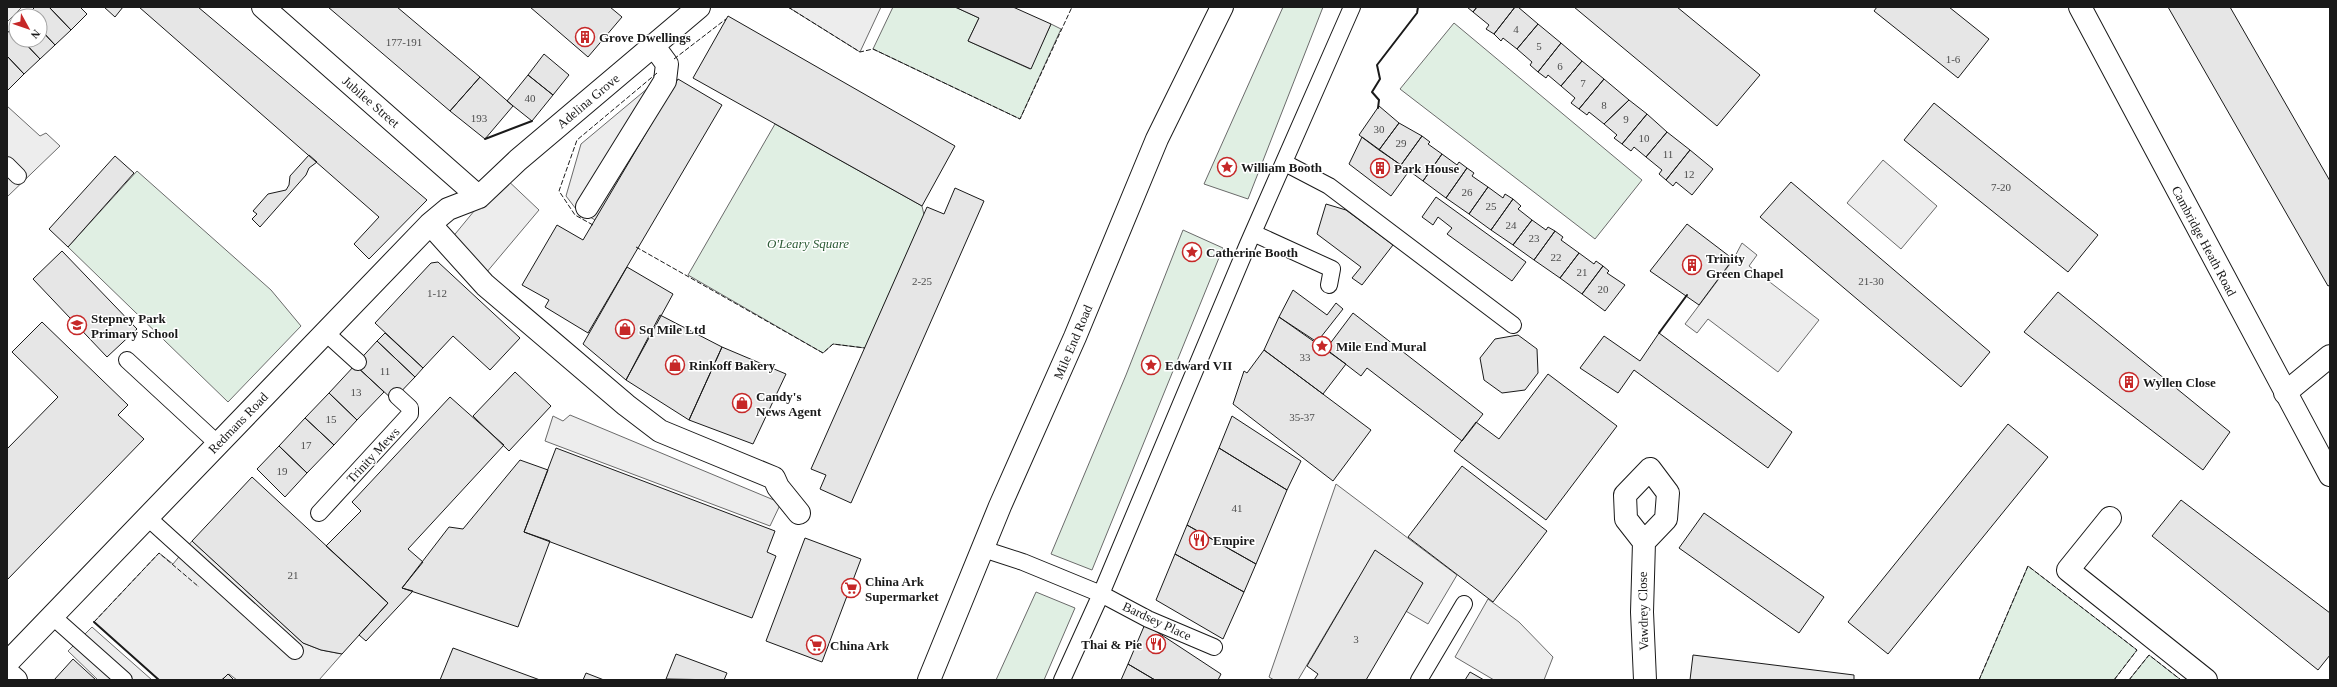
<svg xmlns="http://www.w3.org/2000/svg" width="2337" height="687" font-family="'Times New Roman',serif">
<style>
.green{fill:#e0efe3;stroke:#6a6a6a}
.parking{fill:#ededed;stroke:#6a6a6a}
.building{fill:#e6e6e6;stroke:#1a1a1a}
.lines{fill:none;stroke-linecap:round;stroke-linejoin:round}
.service-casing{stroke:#1a1a1a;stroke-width:18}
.minor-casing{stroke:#1a1a1a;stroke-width:24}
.primary-casing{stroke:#1a1a1a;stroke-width:24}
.trunk-casing{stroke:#1a1a1a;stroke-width:24}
.service{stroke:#fff;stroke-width:16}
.minor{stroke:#fff;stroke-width:22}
.primary{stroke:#fff;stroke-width:22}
.trunk{stroke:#fff;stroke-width:22}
.fence{stroke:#1a1a1a;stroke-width:1;stroke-dasharray:5 2;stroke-linecap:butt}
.wall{stroke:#1a1a1a;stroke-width:2}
.labels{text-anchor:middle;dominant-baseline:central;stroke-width:3;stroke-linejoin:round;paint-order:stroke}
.number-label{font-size:11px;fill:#4d4d4d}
.poi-label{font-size:13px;font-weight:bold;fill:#1a1a1a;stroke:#fff;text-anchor:start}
.street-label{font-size:13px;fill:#1a1a1a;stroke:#fff}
.park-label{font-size:13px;font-style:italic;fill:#2b5a34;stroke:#fff}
</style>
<rect width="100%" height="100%" fill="#fff"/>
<path class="green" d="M893,7H955L979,18L968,41L1030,69L1051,24L1061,29L1020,119L873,49Z
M1283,7H1323L1248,199L1204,184Z
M1454,23L1642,180L1595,239L1400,89Z
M775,124L922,206L924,215L865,348L833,344L823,353L688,275Z
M137,171L271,290L301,326L228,402L68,247Z
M1183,230L1223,248L1092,570L1051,554L1126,375Z
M2028,566L2137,650L2114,680H1979Z
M1036,592L1075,608L1044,680H996Z
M2149,655L2181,680H2129Z"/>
<path class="parking" d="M7,7H22L7,22Z
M788,7H881L860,52Z
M648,88L669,109L602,224L576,209L566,196L581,144Z
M7,106L40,136L46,133L60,146L7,197Z
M1883,160L1937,206L1901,249L1847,203Z
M503,176L539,210L486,273L451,239Z
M1742,243L1757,255L1749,266L1819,320L1778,372L1708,319L1697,333L1685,324L1733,260Z
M570,415L781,503L770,526L545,441L553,416L563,421Z
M1336,484L1457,575L1428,624L1356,582L1298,680H1274L1269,677Z
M192,541L303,643L321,650L342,654L319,680H237L229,674L221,680H159L94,622L159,553L173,564Z
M1488,599L1519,622L1553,657L1544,680H1494L1455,657Z
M92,627L152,680H98L68,651Z"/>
<path class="building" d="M35,7H49L71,30L55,45L40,29V16L27,15Z
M49,7H80L87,14L71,30Z
M104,7H123L115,17Z
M139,7H198L427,200L369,259L354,244L379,217Z
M328,7H397L480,77L450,111Z
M530,7H610L622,17L588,57Z
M955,7H1013L1051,24L1031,69L968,41L979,18Z
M1467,7H1477L1473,12Z
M1477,7H1515L1494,34L1486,29L1489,25L1473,12Z
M1515,7H1518L1538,24L1517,49L1503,38L1501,41L1494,34Z
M1574,7H1677L1760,75L1717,126Z
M1877,7H1949L1989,39L1958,78L1874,11Z
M2168,7H2230L2330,181V285L2328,286Z
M728,16L955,146L922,206L693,78Z
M1538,24L1561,43L1538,72L1530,65L1532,62L1517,49Z
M16,25V33L12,29Z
M12,29L16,33V40H22L40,59L24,74L7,56V33Z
M40,29L55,45L40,59L22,40H40Z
M1561,43L1582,61L1561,86L1548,75L1546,78L1538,72Z
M544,54L569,75L553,95L528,75Z
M7,56L24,74L8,90L7,89Z
M1582,61L1604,79L1579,109L1571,103L1575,98L1561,86Z
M528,75L553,95L532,121L507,101Z
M480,77L513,106L485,139L450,111Z
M678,79L722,105L588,333L545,307L549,300L522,285L557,225L583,240Z
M1604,79L1629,100L1604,124L1589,112L1587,115L1579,109Z
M1629,100L1647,114L1622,144L1614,138L1617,135L1604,124Z
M1934,103L2098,235L2068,272L1904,140Z
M1379,106L1399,123L1379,150L1359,135Z
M1647,114L1667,132L1646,157L1634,147L1631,151L1622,144Z
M1399,123L1422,136L1401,165L1379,150Z
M1667,132L1690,150L1666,180L1659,174L1662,170L1646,157Z
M1422,136L1430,142L1428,144L1442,154L1423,181L1401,165Z
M1362,137L1409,171L1391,196L1349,164Z
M1690,150L1713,169L1692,195L1676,182L1673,186L1666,180Z
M1442,154L1457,165L1459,162L1467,168L1446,198L1423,181Z
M309,155L317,162L309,168L306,175L260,227L252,219L257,214L253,211L268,194L286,190L289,185L290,176Z
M115,156L134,173L68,247L49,229Z
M1467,168L1474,173L1472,176L1488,187L1469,214L1446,198Z
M1791,182L1990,352L1961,387L1760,217Z
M1488,187L1503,198L1505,194L1513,199L1491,230L1469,214Z
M955,188L984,201L851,503L820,489L826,475L811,469L927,207L944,214Z
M1436,197L1526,262L1512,281L1447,234L1452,228L1438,217L1433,225L1422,217Z
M1513,199L1521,206L1518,209L1532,220L1513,245L1491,230Z
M1326,204L1346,210L1393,245L1362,285L1352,278L1361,267L1317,234Z
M1532,220L1546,230L1548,227L1555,231L1534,260L1513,245Z
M1687,224L1733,259L1699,305L1650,271Z
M1555,231L1563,237L1561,240L1579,253L1560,278L1534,260Z
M62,251L137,329L107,357L33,279Z
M1579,253L1594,264L1596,261L1603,266L1582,294L1560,278Z
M438,262L520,338L490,370L453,336L423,368L375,323L431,263Z
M1603,266L1609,271L1607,273L1625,285L1605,311L1582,294Z
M627,267L673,294L626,380L583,344Z
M1293,290L1327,315L1336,303L1343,309L1317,342L1279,317Z
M2058,292L2230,432L2203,470L2024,332Z
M1353,313L1483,414L1462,441L1367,368L1361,376L1326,349Z
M660,315L722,347L689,420L626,380Z
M1279,317L1346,364L1323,394L1264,350Z
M42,322L128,405L118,415L144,439L7,580V449L58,397L12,352Z
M385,333L423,368L415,377L377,341Z
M1659,333L1792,432L1768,468L1634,370L1618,393L1580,368L1604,336L1640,361Z
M1518,335L1537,349L1538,373L1525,390L1502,393L1484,380L1480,358L1495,339Z
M377,341L415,377L393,400L355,365Z
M722,347L786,374L753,444L689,420Z
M1264,350L1371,430L1333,481L1233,404L1244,371L1247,373Z
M355,365L384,392L357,420L329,393Z
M515,372L551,406L509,451L473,416Z
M1548,374L1617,426L1546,520L1454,451L1476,422L1499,439Z
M329,393L357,420L334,445L305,418Z
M450,397L504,445L408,549L423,562L402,588L413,591L366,641L359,635L388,603L326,546L361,511L352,502Z
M1232,416L1301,461L1287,490L1219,448Z
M305,418L334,445L307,473L279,446Z
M2008,424L2048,457L1888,654L1848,622Z
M279,446L307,473L285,497L257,469Z
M556,448L775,531L767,552L776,556L752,618L524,532Z
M1219,448L1287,490L1256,564L1187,525Z
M520,460L548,470L524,532L550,541L518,627L402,588L449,527L463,529Z
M1462,466L1547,531L1493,602L1408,537Z
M252,477L388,603L342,654L321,650L303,643L192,541Z
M2181,500L2330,613V655L2318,670L2152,536Z
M1704,513L1824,597L1799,633L1679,548Z
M1187,525L1256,564L1244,592L1175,554Z
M805,538L861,559L822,662L766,641Z
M1375,550L1423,583L1366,680H1314L1318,674L1307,666Z
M1175,554L1244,592L1223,639L1156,600Z
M1145,624L1221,674L1218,680H1155L1128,664Z
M453,648L540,680H440Z
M676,654L727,673L724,680L666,679Z
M1693,655L1854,675V680H1690Z
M73,659L96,680H54Z
M1128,664L1155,680H1121Z
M1470,672L1484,680H1465Z
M586,673L604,680H583Z
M228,674L234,680H222Z"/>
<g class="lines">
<defs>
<path id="service" d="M1285,163L1329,186L1513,325
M7,165L18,176
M1253,233L1332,269L1329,285
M326,333L358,362
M127,360L218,444
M319,513L410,414V408L397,396
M147,517L295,651
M983,549L1023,562L1101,594L1148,619L1214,647
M52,616L124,680
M1062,680L1101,594L1248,244L1352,7
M1419,680L1464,604"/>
<path id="minor" d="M263,7L479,197
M587,207L665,81L667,64L653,45
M430,224L485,285L626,405L660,431L774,478L778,487L799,513
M2285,393L2330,356
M2110,518L2068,570L2206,680
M1644,542L1666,519L1668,493L1650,469L1625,495L1626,519L1644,542L1642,612L1645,680
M7,663L430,224L448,209L479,197L518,160L699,7
M7,672L16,680"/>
<path id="primary" d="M2080,7L2330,475"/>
<path id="trunk" d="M929,680L1000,506L1075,337L1157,139L1222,7"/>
</defs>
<use href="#service" class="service-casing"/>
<use href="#minor" class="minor-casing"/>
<use href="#primary" class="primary-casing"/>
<use href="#trunk" class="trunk-casing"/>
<use href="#service" class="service"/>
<use href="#minor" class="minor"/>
<use href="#primary" class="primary"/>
<use href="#trunk" class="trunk"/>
<path class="fence" d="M788,7L860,52L873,49L1020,119L1072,7
M674,59L726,19
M593,225L575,215L559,191L577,140L657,73
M636,247L823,353L833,344L865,348
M94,622L159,553L199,587
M1979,680L2028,566L2137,650L2114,680
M2129,680L2149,655L2181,680"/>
<path class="wall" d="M1378,108L1379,100L1372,92L1380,79L1377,65L1417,13L1418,7
M485,139L532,121
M1659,333L1687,295
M94,622L159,680"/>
</g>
<defs>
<symbol id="building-ring" viewBox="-11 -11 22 22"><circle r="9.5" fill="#fff" stroke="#c62828" stroke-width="1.5"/><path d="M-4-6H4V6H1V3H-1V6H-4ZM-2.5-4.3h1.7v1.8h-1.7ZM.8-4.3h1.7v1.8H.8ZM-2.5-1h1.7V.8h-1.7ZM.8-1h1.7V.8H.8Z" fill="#c62828"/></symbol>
<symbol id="sight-ring" viewBox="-11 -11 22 22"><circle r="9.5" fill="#fff" stroke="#c62828" stroke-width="1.5"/><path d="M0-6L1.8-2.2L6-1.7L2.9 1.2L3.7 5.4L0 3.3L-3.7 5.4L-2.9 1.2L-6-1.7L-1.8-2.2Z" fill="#c62828"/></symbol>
<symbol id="school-ring" viewBox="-11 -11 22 22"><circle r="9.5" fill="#fff" stroke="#c62828" stroke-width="1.5"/><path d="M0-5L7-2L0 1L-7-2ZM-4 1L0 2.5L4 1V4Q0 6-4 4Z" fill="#c62828"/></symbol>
<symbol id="shop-ring" viewBox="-11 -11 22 22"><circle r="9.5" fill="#fff" stroke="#c62828" stroke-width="1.5"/><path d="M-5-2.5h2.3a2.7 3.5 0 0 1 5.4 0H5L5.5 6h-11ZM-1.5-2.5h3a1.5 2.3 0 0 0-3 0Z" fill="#c62828"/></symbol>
<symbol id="restaurant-ring" viewBox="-11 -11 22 22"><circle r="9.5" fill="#fff" stroke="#c62828" stroke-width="1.5"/><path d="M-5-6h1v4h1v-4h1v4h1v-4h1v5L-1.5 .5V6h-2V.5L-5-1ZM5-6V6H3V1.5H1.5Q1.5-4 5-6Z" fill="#c62828"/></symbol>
<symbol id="supermarket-ring" viewBox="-11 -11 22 22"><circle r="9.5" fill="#fff" stroke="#c62828" stroke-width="1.5"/><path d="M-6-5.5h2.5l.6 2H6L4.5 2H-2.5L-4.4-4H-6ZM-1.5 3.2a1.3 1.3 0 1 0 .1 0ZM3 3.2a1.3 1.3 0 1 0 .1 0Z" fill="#c62828"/></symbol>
</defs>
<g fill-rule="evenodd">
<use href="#building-ring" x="574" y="26" width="22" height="22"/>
<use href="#sight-ring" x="1216" y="156" width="22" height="22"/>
<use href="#building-ring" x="1369" y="157" width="22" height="22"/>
<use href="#sight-ring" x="1181" y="241" width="22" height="22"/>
<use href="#building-ring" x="1681" y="254" width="22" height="22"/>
<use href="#school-ring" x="66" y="314" width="22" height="22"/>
<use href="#shop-ring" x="614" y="318" width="22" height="22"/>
<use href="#sight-ring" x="1311" y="335" width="22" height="22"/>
<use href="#shop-ring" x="664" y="354" width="22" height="22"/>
<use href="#sight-ring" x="1140" y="354" width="22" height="22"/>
<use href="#building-ring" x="2118" y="371" width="22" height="22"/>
<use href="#shop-ring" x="731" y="392" width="22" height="22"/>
<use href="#restaurant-ring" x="1188" y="529" width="22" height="22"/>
<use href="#supermarket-ring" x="840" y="577" width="22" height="22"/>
<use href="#restaurant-ring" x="1145" y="633" width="22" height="22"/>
<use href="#supermarket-ring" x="805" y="634" width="22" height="22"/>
</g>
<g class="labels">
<g class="number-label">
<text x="1516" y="29">4</text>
<text x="404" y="42">177-191</text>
<text x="1539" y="46">5</text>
<text x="1953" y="59">1-6</text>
<text x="1560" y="66">6</text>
<text x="1583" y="83">7</text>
<text x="530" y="98">40</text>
<text x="1604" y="105">8</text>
<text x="479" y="118">193</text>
<text x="1626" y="119">9</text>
<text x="1379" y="129">30</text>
<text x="1644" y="138">10</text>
<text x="1401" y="143">29</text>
<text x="1668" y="154">11</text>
<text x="1689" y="174">12</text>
<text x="2001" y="187">7-20</text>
<text x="1467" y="192">26</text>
<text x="1491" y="206">25</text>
<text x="1511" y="225">24</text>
<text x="1534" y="238">23</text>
<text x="1556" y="257">22</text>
<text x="1582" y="272">21</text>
<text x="922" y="281">2-25</text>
<text x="1871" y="281">21-30</text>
<text x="1603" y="289">20</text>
<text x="437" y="293">1-12</text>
<text x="1305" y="357">33</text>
<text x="385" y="371">11</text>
<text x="356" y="392">13</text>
<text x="1302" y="417">35-37</text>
<text x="331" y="419">15</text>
<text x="306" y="445">17</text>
<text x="282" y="471">19</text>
<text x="1237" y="508">41</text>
<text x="293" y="575">21</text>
<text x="1356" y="639">3</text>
</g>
<g class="poi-label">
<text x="599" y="37">Grove Dwellings</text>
<text x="1241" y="167">William Booth</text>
<text x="1394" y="168">Park House</text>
<text x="1206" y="252">Catherine Booth</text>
<text x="1706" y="258">Trinity<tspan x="1706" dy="15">Green Chapel</tspan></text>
<text x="91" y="318">Stepney Park<tspan x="91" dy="15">Primary School</tspan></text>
<text x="639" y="329">Sq Mile Ltd</text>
<text x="1336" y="346">Mile End Mural</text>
<text x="689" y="365">Rinkoff Bakery</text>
<text x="1165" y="365">Edward VII</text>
<text x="2143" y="382">Wyllen Close</text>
<text x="756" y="396">Candy's<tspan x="756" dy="15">News Agent</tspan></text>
<text x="1213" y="540">Empire</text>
<text x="865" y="581">China Ark<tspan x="865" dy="15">Supermarket</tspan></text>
<text x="1142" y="644" text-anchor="end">Thai &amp; Pie</text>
<text x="830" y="645">China Ark</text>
</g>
<g class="street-label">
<text transform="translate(588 101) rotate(-40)">Adelina Grove</text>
<text transform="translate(371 102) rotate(41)">Jubilee Street</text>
<text transform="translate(2204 241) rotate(62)">Cambridge Heath Road</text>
<text transform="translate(1073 342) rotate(-67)">Mile End Road</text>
<text transform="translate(238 423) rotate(-46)">Redmans Road</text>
<text transform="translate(373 455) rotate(-47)">Trinity Mews</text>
<text transform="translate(1643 611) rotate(-91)">Vawdrey Close</text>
<text transform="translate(1157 621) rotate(25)">Bardsey Place</text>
</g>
<g class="park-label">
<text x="808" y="243">O'Leary Square</text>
</g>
</g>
<rect width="2337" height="687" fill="none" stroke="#1a1a1a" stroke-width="16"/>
<g transform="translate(28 28) rotate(130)"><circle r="19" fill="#ffffff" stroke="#a3a3a3"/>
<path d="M0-3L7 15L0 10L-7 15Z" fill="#c62828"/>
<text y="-6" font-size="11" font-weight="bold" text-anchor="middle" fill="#1a1a1a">N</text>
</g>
</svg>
